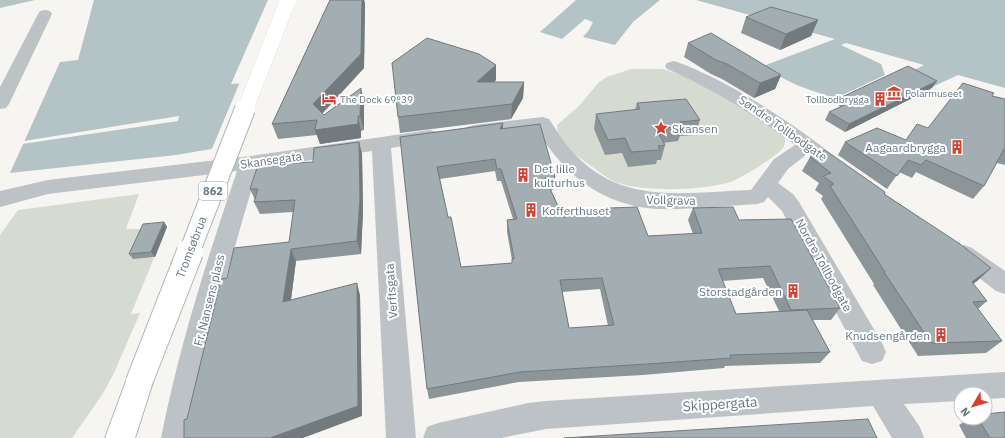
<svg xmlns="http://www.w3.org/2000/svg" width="1005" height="438" font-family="'IBM Plex Sans',sans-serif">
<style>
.green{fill:#d6dbd2}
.water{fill:#b4c3c5}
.pier{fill:#f6f5f2}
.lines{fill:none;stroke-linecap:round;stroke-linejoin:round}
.major-casing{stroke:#b0b6b9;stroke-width:2}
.minor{fill:#bcc2c5;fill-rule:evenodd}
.major{fill:#fff;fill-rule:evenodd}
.major-bridge-far2-casing{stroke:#b0b6b9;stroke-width:16;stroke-linecap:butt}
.major-bridge-far1-casing{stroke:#b0b6b9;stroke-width:22;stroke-linecap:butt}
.major-bridge-casing{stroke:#b0b6b9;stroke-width:28;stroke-linecap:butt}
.major-bridge-far2{stroke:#fff;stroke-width:16}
.major-bridge-far1{stroke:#fff;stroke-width:20}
.major-bridge{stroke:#fff;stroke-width:26}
.wall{fill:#8c9699;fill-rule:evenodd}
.shaded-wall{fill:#727a7d}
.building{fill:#a3aeb2;stroke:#727a7d;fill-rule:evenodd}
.labels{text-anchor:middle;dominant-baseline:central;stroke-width:4;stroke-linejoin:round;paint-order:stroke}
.far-poi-label{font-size:10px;fill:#657983;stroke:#fff;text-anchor:start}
.shield{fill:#fff;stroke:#93a1a8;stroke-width:1}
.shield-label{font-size:11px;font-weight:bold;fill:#657983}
.poi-label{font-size:12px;fill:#657983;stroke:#fff;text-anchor:start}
.street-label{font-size:12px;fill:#657983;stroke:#fff}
.near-street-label{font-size:14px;fill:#657983;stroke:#fff}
</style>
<rect width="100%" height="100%" fill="#f6f5f2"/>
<path class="green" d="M631,69H663L702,82L783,134C789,147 780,152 770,159C758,167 746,175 733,181C705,191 646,192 618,183C605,178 592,166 580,158C569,150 556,139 557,125L579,106L599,82L607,77Z
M139,194L126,229H144L132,258H154L131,314L140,313L113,375L102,395L72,438H0V235L18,210Z"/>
<path class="water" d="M0,0H35L0,8Z
M94,0H268L231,84L267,82L217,148L176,155L10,173L60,62L78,60Z
M576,0H660L633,22L615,45L583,37L589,30L593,22L585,19L562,39L540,32Z
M696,0H1005V88L958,75L930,88L905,75L924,65L846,43L841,45L881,64L885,75L836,98C810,91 785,82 763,66L835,39Z"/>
<path class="pier" d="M269,81V83L241,143L211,151L240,82Z
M179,116L178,121L22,144L24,141Z"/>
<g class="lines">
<defs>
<path id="major" d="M139,369L149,373L153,382L135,438H105L129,373Z"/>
</defs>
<use href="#major" class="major-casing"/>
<path class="minor" d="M45,10L50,11L52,14L9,104L6,108L0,109V87L38,14L40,11Z
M673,61C686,64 698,71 710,76C750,96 788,121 824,148L827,152L824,156L817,158L807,154L788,169L778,183L793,194L799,202L882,343L886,352L882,361L872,364L862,361L782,211L768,197L764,202L757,204C724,206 689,210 656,209C604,206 562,174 537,129L474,137L467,135L465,131L467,127L474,125L543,117L549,119C556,129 562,140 570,149C620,207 684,192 751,190L774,159L795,145C755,115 713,89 667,69L665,66L667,63Z
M430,130L437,132L439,136L437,140L391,148L416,438H386L372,151L258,168C231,257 206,346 191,438H161C179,347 207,259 237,171L48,194L0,207V191L48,180L250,156Z
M964,245L972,248L1005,271V294L996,291L956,260L952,254L956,248Z
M1005,372V398L985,399V394H961V401L904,404L920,427L924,438H892L873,406L546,429L501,438H423L427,427L438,423L528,403L546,401Z"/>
<use href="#major" class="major"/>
<defs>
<path id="major-bridge-far2" d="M245,110L288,0"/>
<path id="major-bridge-far1" d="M189,253L245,109"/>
<path id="major-bridge" d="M139,382L190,252"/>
</defs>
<use href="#major-bridge-far2" class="major-bridge-far2-casing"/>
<use href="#major-bridge-far1" class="major-bridge-far1-casing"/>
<use href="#major-bridge" class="major-bridge-casing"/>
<use href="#major-bridge-far2" class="major-bridge-far2"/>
<use href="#major-bridge-far1" class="major-bridge-far1"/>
<use href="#major-bridge" class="major-bridge"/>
</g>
<path class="wall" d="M330,0H364L365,3L364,68L322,114L324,115L364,102V130L361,131V138L320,144L317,135L278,139L272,124Z
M746,17L818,20L811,36L780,50L741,33Z
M688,43L781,75L775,89L754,98L722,79L711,74L684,57Z
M496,65V80L494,82H524L523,98L511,119L400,133L398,117Z
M932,88L845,132L825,120L829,112L839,108L840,106L838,105L842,97Z
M992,96L1005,99V165L997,163L984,186L973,199L916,172L912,178L899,172L887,189L838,155L845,142L906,140L928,128Z
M637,103L700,120L695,135L680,136L678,141L663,143L665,145L661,160H657L656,164L628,167L622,153L605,155L594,129L596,114L635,110Z
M503,123V128L555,177L554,189L551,190L563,217L608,213L609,208L648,236L693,234L688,220L693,208L739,220L840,308L831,320H813L830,352L820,363L725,366L724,368L643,375L519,382L429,399L427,389L400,137ZM495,171L497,181H501L513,219L507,220V232L512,260V263L461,267L448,217L440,179ZM763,278L779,311L736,314L722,281ZM600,289L608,326L569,328L562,292Z
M359,142L362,154L363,211L361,254L296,261L291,300L360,295L362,416L187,419L227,278L289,242L293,212L260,214L254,202L255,200L250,189L313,162Z
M810,157L884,194L991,268L977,281L973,284L987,301L978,309L1002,341L986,353L918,356L873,285L874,284L821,199L823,196L815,190L819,183L802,171Z
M164,222L167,227L155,257L133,259L129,254Z
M970,418H985L1005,438H966L959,425Z"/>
<path class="shaded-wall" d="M362,0H364L365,3L364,68L318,118L313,104Z
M818,20L811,36L780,50L786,34Z
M496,65V80L478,98L477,82Z
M781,75L775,89L754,98L760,83Z
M937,81L932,88L845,132L849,124Z
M524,82L523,98L511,119L512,104Z
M361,88L364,102V130L360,116Z
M358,116L361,131V138L320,144L315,130Z
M503,123V135L500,129Z
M359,142L362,154L363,211L361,254L357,241Z
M164,222L167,227L155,257L151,252Z
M291,249L296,261L289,314L283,302Z
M991,268L977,281L958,295L972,282Z
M357,283L360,295L362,416L303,438H270Z"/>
<path class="building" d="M330,0H362L361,54L313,104L324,115L361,88L360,116H358V124L315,130L317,120L272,124Z
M771,7L818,20L786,34L746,17Z
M711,33L781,75L760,83L727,64L716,60L688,43Z
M427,38L479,54L496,65L477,82H524L512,104L398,117L392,63Z
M908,66L937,81L849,124L829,112L847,104L842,101L846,99L842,97Z
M963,83L994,93L992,96L1005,99V149H1004L984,186L926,160L921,165L908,160L897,176L845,142L877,128L906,140L917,124L928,128Z
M686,99L700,120L680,122L683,126L656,129L665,145L658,146L660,150L631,152L625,138L608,140L596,114L640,109L637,103Z
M503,123L500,129L540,124L555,177L545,178L563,217L610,212L609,208L637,207L648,236L702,233L693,208L733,207L739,220L791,219L840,308L791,310L770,266L718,269L736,314L807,310L830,352L730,355L731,358L648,364L520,372L427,389L400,137ZM495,159L497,169H501L517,219L507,220L514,259H512V263L461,267L451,217H448L437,167ZM602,278L614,325L569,328L560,280Z
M359,142L360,199L357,241L291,249L283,302L357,283L358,406L270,438H184V420L187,419L221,279L227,278L234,248L289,242L295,200L254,202L258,189H250L258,165L313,162L314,148Z
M825,150L885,192L884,194L960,244L991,268L972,282L987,301L973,302L1002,341L931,343L884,272H885L830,186L834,184L823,176L831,173L810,157Z
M164,222L151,252L129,254L143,224Z
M1005,412V438H990L978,418H985V414Z
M868,419L877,438H564Z"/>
<defs>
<symbol id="museum-bare" viewBox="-9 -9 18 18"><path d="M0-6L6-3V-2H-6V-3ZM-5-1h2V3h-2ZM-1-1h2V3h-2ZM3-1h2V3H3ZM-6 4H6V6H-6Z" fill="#df3d29" stroke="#fff" stroke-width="2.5" paint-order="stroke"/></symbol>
<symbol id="hotel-bare" viewBox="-9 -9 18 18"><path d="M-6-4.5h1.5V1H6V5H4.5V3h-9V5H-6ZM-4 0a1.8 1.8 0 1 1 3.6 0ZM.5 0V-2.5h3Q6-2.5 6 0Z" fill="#df3d29" stroke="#fff" stroke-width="2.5" paint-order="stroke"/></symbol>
<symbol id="building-bare" viewBox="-9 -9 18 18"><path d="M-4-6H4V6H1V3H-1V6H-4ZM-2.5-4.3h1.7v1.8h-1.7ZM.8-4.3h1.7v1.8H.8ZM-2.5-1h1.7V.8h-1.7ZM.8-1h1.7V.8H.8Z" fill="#df3d29" stroke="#fff" stroke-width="2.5" paint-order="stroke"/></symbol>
<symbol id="sight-bare" viewBox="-9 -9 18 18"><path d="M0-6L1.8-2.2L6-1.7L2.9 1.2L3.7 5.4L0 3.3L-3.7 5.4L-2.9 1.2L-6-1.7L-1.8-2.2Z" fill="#df3d29" stroke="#fff" stroke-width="2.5" paint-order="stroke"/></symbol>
</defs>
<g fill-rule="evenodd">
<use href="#museum-bare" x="884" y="83" width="20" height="20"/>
<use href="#hotel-bare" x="319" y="89" width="20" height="20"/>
<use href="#building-bare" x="870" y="89" width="20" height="20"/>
<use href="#sight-bare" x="651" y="118" width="20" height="20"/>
<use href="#building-bare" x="947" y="137" width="20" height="20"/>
<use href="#building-bare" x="513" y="165" width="20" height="20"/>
<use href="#building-bare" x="521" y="200" width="20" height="20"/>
<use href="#building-bare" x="783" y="281" width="20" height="20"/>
<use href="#building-bare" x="931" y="325" width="20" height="20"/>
</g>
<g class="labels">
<g class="far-poi-label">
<text x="905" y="93">Polarmuseet</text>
<text x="340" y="99">The Dock 69°39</text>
<text x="869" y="99" text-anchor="end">Tollbodbrygga</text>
</g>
<rect class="shield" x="199" y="182" width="28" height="18" rx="3"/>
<g class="shield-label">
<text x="213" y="191">862</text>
</g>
<g class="poi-label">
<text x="672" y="128">Skansen</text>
<text x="946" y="147" text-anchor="end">Aagaardbrygga</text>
<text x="534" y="168">Det lille<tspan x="534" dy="14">kulturhus</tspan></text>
<text x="542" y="210">Kofferthuset</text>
<text x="782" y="291" text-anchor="end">Storstadgården</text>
<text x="930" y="335" text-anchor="end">Knudsengården</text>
</g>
<g class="street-label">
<text transform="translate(783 128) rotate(35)">Søndre Tollbodgate</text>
<text transform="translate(271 160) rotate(-8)">Skansegata</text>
<text transform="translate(671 200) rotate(1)">Vollgrava</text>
<text transform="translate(191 247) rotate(-69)">Tromsøbrua</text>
<text transform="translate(824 265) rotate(61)">Nordre Tollbodgate</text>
<text transform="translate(391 291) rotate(-94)">Verftsgata</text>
<text transform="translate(209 300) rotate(-76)">Fr. Nansens plass</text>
</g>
<g class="near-street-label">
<text transform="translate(720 404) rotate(-4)">Skippergata</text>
</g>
</g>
<g transform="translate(973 406) rotate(232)"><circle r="19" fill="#ffffff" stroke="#c1c9cd"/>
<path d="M0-3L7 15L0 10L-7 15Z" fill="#df3d29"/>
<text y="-6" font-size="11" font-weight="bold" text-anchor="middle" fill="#657983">N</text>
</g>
</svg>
